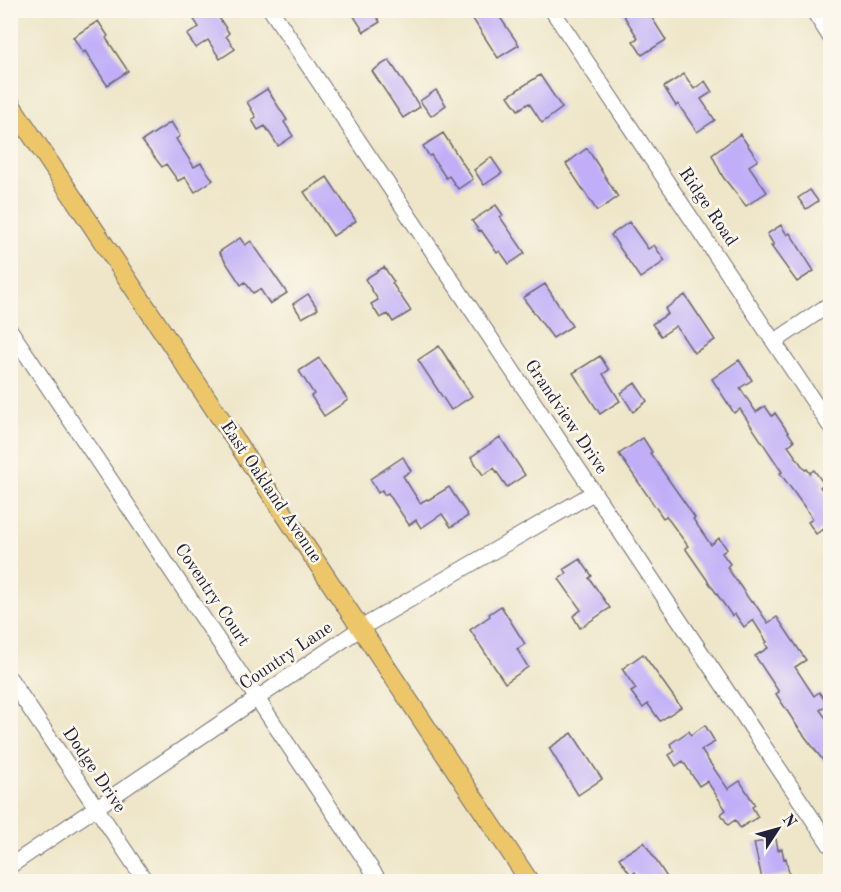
<svg xmlns="http://www.w3.org/2000/svg" width="841" height="892" font-family="'Old Standard TT',serif">
<style>
.building{fill:#c0aff8}
.lines{fill:none;stroke-linecap:round;stroke-linejoin:round}
.minor-casing{stroke:#6a676d;stroke-width:17}
.major-casing{stroke:#6a676d;stroke-width:20}
.minor{stroke:#fff;stroke-width:15}
.major{stroke:#ecc669;stroke-width:18}
.labels{text-anchor:middle;dominant-baseline:central;stroke-width:5;stroke-linejoin:round;paint-order:stroke}
.street-label{font-size:18px;fill:#22223b;stroke:#fbf7ec}
</style>
<rect width="100%" height="100%" fill="#fbf7ec"/>
<filter id="ink" filterUnits="userSpaceOnUse"><feTurbulence type="fractalNoise" baseFrequency=".0167" numOctaves="2"/><feDisplacementMap in="SourceGraphic" scale="12" xChannelSelector="R" yChannelSelector="G"/><feConvolveMatrix kernelMatrix="1 2 1 2 8 2 1 2 1" color-interpolation-filters="sRGB"/></filter>
<filter id="wash" filterUnits="userSpaceOnUse"><feTurbulence type="fractalNoise" baseFrequency=".008" numOctaves="4" result="noise"/><feDisplacementMap in="SourceGraphic" scale="24" xChannelSelector="R" yChannelSelector="G"/><feGaussianBlur stdDeviation="1.35" result="paint"/><feColorMatrix in="noise" values="0 0 0 0 0 0 0 0 0 0 0 0 0 0 0 0 0 1.4 0 .05"/><feComposite in="paint" operator="in"/></filter>
<g filter="url(#wash)">
<rect width="100%" height="100%" fill="#efe6c9"/>
<g id="blocks">
<path class="building" d="M198,10H214L229,33L226,36L235,49L220,59L208,40L196,48L187,35L199,27L191,15Z
M350,10H372L380,22L364,32Z
M480,10H495L519,45L498,58L471,16Z
M620,10H647L666,40L642,55L633,41L638,38Z
M98,21L108,36L106,38L128,71L107,85L85,51L83,53L73,37Z
M389,60L420,107L403,118L372,71Z
M684,74L694,89L705,81L712,92L701,99L715,120L697,132L678,104L676,106L664,87Z
M540,75L562,108L542,123L529,103L518,110L508,96Z
M267,89L287,120L284,122L293,136L278,146L265,126L258,130L252,120L256,117L247,102Z
M436,90L446,105L431,116L420,101Z
M171,122L180,136L176,139L194,167L201,163L213,180L195,192L185,177L178,181L166,164L162,167L142,141Z
M443,133L473,179L458,189L449,176L446,178L431,155L429,156L423,146Z
M740,134L758,160L749,166L767,192L746,206L723,177L712,155Z
M587,148L618,197L597,211L566,164Z
M491,157L502,173L484,185L474,170Z
M327,177L356,221L333,236L304,192Z
M810,190L818,201L806,209L798,198Z
M496,205L503,215L500,217L525,253L509,264L500,251L497,253L481,230L479,231L472,221Z
M629,222L648,249L654,245L665,261L640,278L611,235Z
M781,225L787,235L790,233L814,271L797,282L771,246L774,245L767,234Z
M240,238L245,245L251,241L287,293L270,304L260,289L253,293L245,282L241,285L219,252Z
M384,267L394,282L392,283L411,311L393,322L388,314L380,318L371,304L378,300L365,279Z
M545,284L572,326L553,338L523,298Z
M308,294L318,309L302,318L293,304Z
M685,295L715,340L694,353L676,326L661,336L652,324L668,314L665,309Z
M439,346L472,396L451,410L418,360Z
M600,356L609,370L603,374L620,401L600,414L573,373Z
M319,358L348,400L324,416L311,396L314,394L299,371Z
M739,360L752,380L740,388L756,412L765,406L772,416L775,413L794,441L788,446L805,470L807,469L810,473L814,470L824,484L820,487L831,501V541L823,529L816,534L808,522L813,519L780,473L782,472L740,409L734,413L712,379Z
M635,383L647,401L633,412L621,393Z
M500,437L525,475L507,487L494,468L483,475L471,457Z
M643,438L652,452L650,453L687,506L695,518L693,519L711,545L719,538L727,549L722,553L730,564L727,567L751,602L753,601L768,623L777,617L806,660L795,667L814,696L819,692L828,705L820,710L831,725V771L797,726L776,694L779,692L755,656L768,648L765,643L767,642L753,620L744,627L735,614L732,616L685,548L688,546L666,516L663,518L619,454Z
M403,457L411,471L403,476L420,503L427,499L428,500L449,487L468,516L451,527L442,514L421,528L416,520L409,525L388,493L384,495L382,490L378,493L370,479Z
M580,559L592,576L589,578L610,608L580,628L573,616L581,610L559,579L567,573L564,569Z
M501,606L525,644L517,649L528,667L505,683L470,630L490,616L489,614Z
M643,654L681,707L660,721L648,704L643,708L631,692L636,689L622,669Z
M705,725L715,742L701,750L728,789L740,781L755,805L752,807L758,817L740,828L735,820L728,825L721,814L726,810L707,781L699,786L683,761L676,766L669,755L675,751L670,744L689,731L691,735Z
M572,733L602,779L578,795L549,748Z
M776,839L778,850L782,849L784,859L786,858L789,874L762,879L754,843Z
M644,842L670,882H641L635,872L631,875L619,858Z"/>
</g>
</g>
<g filter="url(#ink)">
<use href="#blocks" fill-opacity="0" stroke="#6a676d" stroke-width="1.5"/>
<g class="lines">
<defs>
<path id="minor" d="M271,10L830,845
M552,10L830,426
M813,10L830,37
M10,330L380,882
M774,342L830,304
M10,679L146,882
M10,866L361,628L593,493"/>
<path id="major" d="M10,103L530,882"/>
</defs>
<use href="#minor" class="minor-casing"/>
<use href="#major" class="major-casing"/>
<use href="#minor" class="minor"/>
<use href="#major" class="major"/>
</g>
</g>
<g class="labels">
<g class="street-label">
<text transform="translate(708 207) rotate(56)">Ridge Road</text>
<text transform="translate(566 417) rotate(56)">Grandview Drive</text>
<text transform="translate(271 492) rotate(56)">East Oakland Avenue</text>
<text transform="translate(212 595) rotate(56)">Coventry Court</text>
<text transform="translate(286 656) rotate(-34)">Country Lane</text>
<text transform="translate(94 770) rotate(56)">Dodge Drive</text>
</g>
</g>
<rect width="841" height="892" fill="none" stroke="#fbf7ec" stroke-width="36"/>
<g transform="translate(778 829) rotate(54)" stroke="#fbf7ec" stroke-width="4.5" paint-order="stroke">
<path d="M0-4.5L10 22L0 15L-10 22Z" fill="#22223b"/>
<text y="-9" font-size="16" font-weight="bold" text-anchor="middle" fill="#22223b">N</text>
</g>
</svg>
